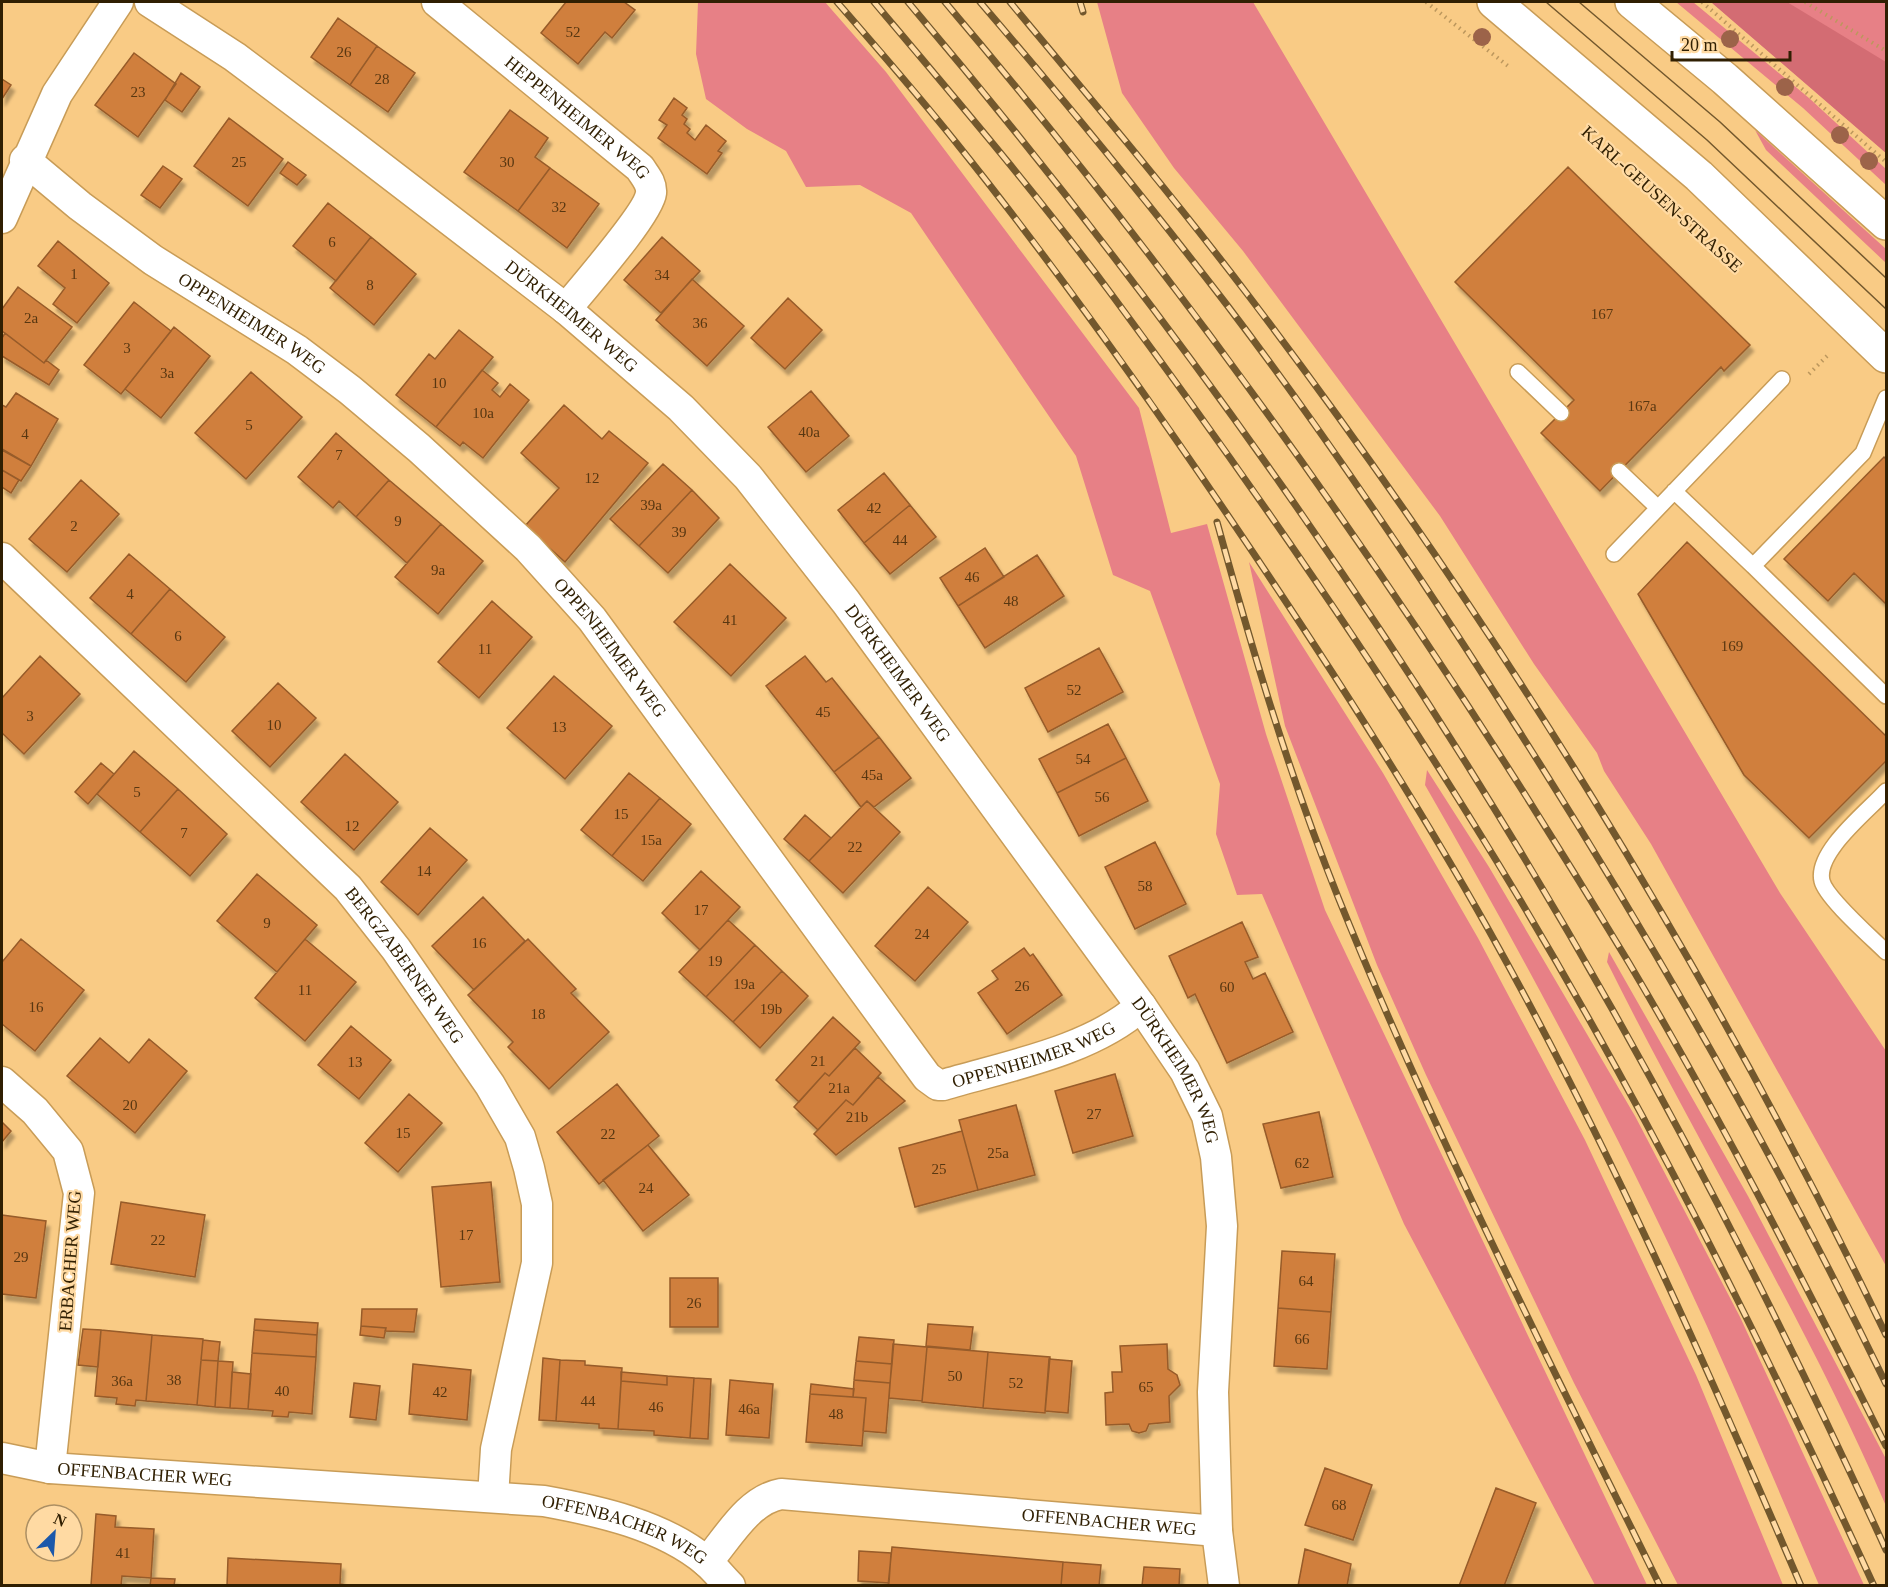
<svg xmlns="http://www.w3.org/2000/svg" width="1888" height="1587" font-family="'Times New Roman',serif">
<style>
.green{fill:#e78086}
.forest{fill:#d36c73}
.building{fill:#d07f3d;stroke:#975b29;stroke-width:1.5;filter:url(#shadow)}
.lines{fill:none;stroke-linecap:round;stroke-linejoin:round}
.service-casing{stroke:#c89c57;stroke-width:18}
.minor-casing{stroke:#c89c57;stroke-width:33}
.secondary-casing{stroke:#c89c57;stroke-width:36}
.path{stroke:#bc975d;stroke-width:4;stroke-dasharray:1.5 4.5;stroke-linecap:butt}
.service{stroke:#fff;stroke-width:15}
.minor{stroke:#fff;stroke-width:30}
.secondary{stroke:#fff;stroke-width:33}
.tram{stroke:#73582d;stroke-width:1.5}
.rail-casing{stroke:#73582d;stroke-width:7}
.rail{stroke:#ffdaa3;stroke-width:4.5;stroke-dasharray:14;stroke-linecap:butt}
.tree{fill:#9c6349}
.labels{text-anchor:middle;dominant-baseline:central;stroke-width:4.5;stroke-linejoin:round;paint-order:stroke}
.number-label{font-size:15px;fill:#583711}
.street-label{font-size:18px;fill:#301f02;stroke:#ffdaa3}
</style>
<defs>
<filter id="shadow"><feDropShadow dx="3.5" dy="6" stdDeviation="1.5" flood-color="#0004"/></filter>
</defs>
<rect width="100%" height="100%" fill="#f9cb85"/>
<path class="green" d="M698,2H825L886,72L1139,408L1171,533L1207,524L1266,734L1325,910L1647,1585H1595L1404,1224L1262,894L1237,895L1216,834L1220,784L1150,591L1113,575L1076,456L911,213L860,185L806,187L786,151L747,129L706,99L696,54Z
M1097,2H1253L1780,893L1886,1051V1266L1651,844L1604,771L1597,753L1534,664L1440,516L1243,251L1174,168L1122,93Z
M1676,2H1693L1809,98L1886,169V185L1803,108Z
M1711,2H1886V153Z
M1755,130L1886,249V263L1766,150Z
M1249,562L1383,773L1478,938L1585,1140L1696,1375L1783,1585H1678L1574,1383L1426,1075L1377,965L1285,726Z
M1427,770L1489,867L1635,1116L1740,1317L1864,1585H1819C1774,1480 1730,1374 1681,1270C1603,1104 1516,943 1425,785Z
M1609,952L1748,1196L1886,1459V1506C1805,1318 1698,1145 1607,962Z"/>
<path class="forest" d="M1711,2H1787L1886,62V153Z"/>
<path class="building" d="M566,2H624L635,10L612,38L605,32L578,64L541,33Z
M338,18L377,46L350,85L311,57Z
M377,46L415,73L388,112L350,85Z
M134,53L176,84L138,137L95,105Z
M181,73L200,87L182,112L165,100Z
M2,79L11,85L2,99Z
M674,98L687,108L682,115L687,119L684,124L690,129L687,133L695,140L706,125L726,141L718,151L722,153L707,174L658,138L667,125L659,120Z
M510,110L548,138L535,157L550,168L518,211L464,172Z
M229,118L283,159L248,206L194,166Z
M288,162L306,175L297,185L280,173Z
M163,166L182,179L160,208L141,195Z
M1568,167L1750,345L1724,371L1721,367L1600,491L1541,433L1574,400L1455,282Z
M550,168L599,204L567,248L518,211Z
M328,203L371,237L336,281L293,246Z
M371,237L416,274L374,325L330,288Z
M662,237L700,271L661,313L624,280Z
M58,241L109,283L77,323L53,304L65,288L38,266Z
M692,279L744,326L707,366L656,320Z
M18,287L72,327L44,363L2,331V309Z
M788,298L822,330L785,369L751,338Z
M134,302L171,331L121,394L84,365Z
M174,327L210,356L161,418L125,389Z
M459,330L493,357L436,427L396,395L429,354L435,359Z
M5,333L44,363L46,360L59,370L49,385L2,356V338Z
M482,370L498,383L492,390L500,397L510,384L529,400L483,458L463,442L460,446L436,427Z
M251,372L302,417L246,479L195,433Z
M811,391L849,436L806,472L768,427Z
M16,393L58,419L31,466L2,449V405L6,407Z
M564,405L602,439L609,431L648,463L565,562L525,526L559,488L521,453Z
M336,433L389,480L356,517L339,501L333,508L298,477Z
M2,450L31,466L21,481L2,470Z
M1884,457L1886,459V604L1854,573L1828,601L1784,559Z
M663,464L692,490L639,546L610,519Z
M2,470L19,480L11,493L2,487Z
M884,473L910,505L864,543L838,510Z
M81,480L119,514L67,572L29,539Z
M389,480L441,524L407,563L356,517Z
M692,490L719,518L668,573L639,546Z
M910,505L936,537L890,574L864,543Z
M441,524L483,561L438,614L395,577Z
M1687,542L1886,736V761L1809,838L1744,775L1638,594Z
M985,548L1004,577L958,606L940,578Z
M129,554L170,589L131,634L90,598Z
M1037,555L1064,596L985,648L958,606Z
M730,564L786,618L731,676L674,622Z
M170,589L225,637L186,682L131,634Z
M492,601L532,637L479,698L438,662Z
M1099,648L1123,692L1048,732L1025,688Z
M40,656L80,694L24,754L2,733V698Z
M805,656L826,682L832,678L879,737L834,772L766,686Z
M554,676L612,726L565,779L507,728Z
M278,683L316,718L270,767L232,731Z
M1108,724L1126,758L1057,793L1039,759Z
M879,737L911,778L874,807L867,801L861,807L834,772Z
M134,751L178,789L140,832L97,794Z
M345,754L398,802L354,850L301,802Z
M1126,758L1148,801L1079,836L1057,793Z
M101,763L114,774L88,804L75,792Z
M629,773L660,798L612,856L581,830Z
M178,789L227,834L190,876L140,832Z
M660,798L691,824L643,881L612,856Z
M867,801L900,832L843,893L809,861Z
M805,815L831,838L809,861L784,839Z
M430,828L467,860L418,915L381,882Z
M1155,842L1186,904L1135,929L1105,867Z
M701,871L740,907L700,950L662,913Z
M257,874L317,925L277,972L217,921Z
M928,887L968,922L915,981L875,946Z
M483,897L525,941L474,990L432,946Z
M728,920L755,945L706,997L679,972Z
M1242,922L1258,957L1245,962L1253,979L1265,973L1293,1032L1227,1063L1195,994L1188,998L1169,956Z
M21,939L84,990L35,1051L2,1024V959L3,961Z
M305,939L356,982L305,1041L255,998Z
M528,939L576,989L571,993L609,1032L549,1089L508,1047L513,1042L468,995Z
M755,945L782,971L733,1022L706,997Z
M1024,948L1030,956L1033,954L1062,995L1007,1034L978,993L998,979L992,971Z
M782,971L808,996L760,1048L733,1022Z
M833,1017L860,1042L829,1076L825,1073L799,1102L776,1080Z
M351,1026L391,1060L359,1099L318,1065Z
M100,1038L129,1063L149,1039L187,1071L135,1133L67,1076Z
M855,1048L881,1073L853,1105L846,1100L818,1130L794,1107L825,1073L829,1076Z
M1115,1074L1133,1136L1073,1153L1055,1091Z
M878,1077L905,1101L836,1155L814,1134L846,1100L853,1105Z
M617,1084L659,1136L599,1184L557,1132Z
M409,1094L442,1123L398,1172L365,1143Z
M1016,1105L1035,1175L978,1190L959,1120Z
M1319,1112L1333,1177L1281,1188L1263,1124Z
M2,1122L11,1131L2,1142Z
M962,1131L978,1190L915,1207L899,1148Z
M648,1145L689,1195L643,1231L603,1180Z
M491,1182L500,1282L441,1287L432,1187Z
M121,1202L205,1215L195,1277L111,1264Z
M2,1215L46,1221L36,1298L2,1294Z
M1282,1251L1335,1254L1331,1312L1278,1308Z
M670,1278H718V1327H670Z
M1278,1308L1331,1312L1327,1369L1274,1366Z
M362,1309H417L414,1332L385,1331L386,1328L361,1326Z
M255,1319L318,1323L317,1335L254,1330Z
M928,1324L973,1327L970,1350L926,1346Z
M361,1326L386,1328L384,1338L360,1335Z
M83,1329L101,1330L98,1367L78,1365Z
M101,1330L152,1335L146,1401L136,1400L135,1406L116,1404L117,1398L95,1396Z
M254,1330L317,1335L316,1357L252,1353Z
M152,1335L203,1339L197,1405L146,1401Z
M859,1337L894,1340L892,1364L856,1361Z
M203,1340L220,1342L218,1361L201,1360Z
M893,1344L927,1347L922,1401L889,1398Z
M1167,1344L1168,1369L1177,1375L1180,1385L1169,1396L1170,1422L1149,1424L1146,1431L1139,1433L1132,1431L1129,1424L1106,1425L1105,1393L1113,1392L1112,1372H1122L1120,1346Z
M927,1347L988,1352L983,1408L922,1402Z
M988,1352L1050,1357L1045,1413L983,1408Z
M252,1353L316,1357L312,1414L289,1412L288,1417L272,1416L273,1411L248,1409Z
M543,1358L560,1360L556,1421L539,1420Z
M1049,1359L1072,1361L1068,1413L1045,1411Z
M201,1360L218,1361L215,1407L197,1405Z
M560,1360L585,1361V1365L622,1368L618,1429L599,1428V1424L556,1421Z
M218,1361L233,1362L230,1408L215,1407Z
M856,1361L892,1364L890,1383L854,1380Z
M413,1364L471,1370L467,1420L409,1414Z
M232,1372L251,1374L248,1409L230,1408Z
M621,1372L667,1376V1385L621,1381Z
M667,1376L694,1378L690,1438L654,1435V1431L618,1429L621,1381L667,1385Z
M694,1378L711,1379L708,1439L690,1438Z
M730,1380L773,1384L769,1438L726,1435Z
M854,1380L890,1383L886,1433L863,1431L866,1398L853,1397Z
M354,1383L380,1386L376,1420L350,1417Z
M811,1384L854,1389L853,1397L810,1394Z
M810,1394L866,1398L862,1446L806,1442Z
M1325,1468L1372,1485L1353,1540L1305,1525Z
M1496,1488L1536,1503L1504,1586H1459Z
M96,1514L116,1516L115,1527L154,1529L151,1578L122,1576L121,1586L91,1585Z
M892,1547L1063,1562L1061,1586H888Z
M1305,1549L1351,1564L1347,1586H1298Z
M859,1551L891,1553L889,1583L858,1581Z
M228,1558L341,1564L340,1584L352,1586H227Z
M1063,1562L1101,1565L1099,1586H1061Z
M1144,1567L1180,1569L1179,1586H1142Z
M151,1578L175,1579L174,1586H150Z"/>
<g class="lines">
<defs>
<path id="service" d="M1518,372L1561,413
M1886,398L1863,453L1753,566L1886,696
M1619,471L1658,508
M1674,491L1753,566
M1614,554L1782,379
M1886,791C1868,811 1815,852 1822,881C1826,898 1872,938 1886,952"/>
<g id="minor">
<path id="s1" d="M150,2L235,57L347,141L566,309L681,408L748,477L846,602L1141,1006L1185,1071L1207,1116L1216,1157L1222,1226L1213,1392L1217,1531L1224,1586"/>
<path id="s2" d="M437,2L640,168C645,176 652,183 651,193C649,213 582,289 566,309"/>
<path id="s3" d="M25,160L80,206L153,260L297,350L350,390L419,448L528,548L592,619L927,1077L938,1085H943C1007,1066 1091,1051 1141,1006"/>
<path d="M2,218L57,94L118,2"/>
<path id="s4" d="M2,558L348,888L396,949L490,1085L520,1137L529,1168L537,1204V1263L496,1449L493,1497"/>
<path d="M2,1082L35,1111L68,1151L79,1193L50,1468"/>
<path id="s5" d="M2,1458L50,1468L544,1501C599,1511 663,1525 707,1562C715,1569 722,1578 730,1586"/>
<path id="s6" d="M707,1562C728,1538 748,1500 781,1494L1217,1531"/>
</g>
<path id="secondary" d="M1494,2L1699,176L1886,356
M1632,2L1725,79L1886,223"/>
</defs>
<use href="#service" class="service-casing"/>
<use href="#minor" class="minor-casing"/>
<use href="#secondary" class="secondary-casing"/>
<path class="path" d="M1426,2L1508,66
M1702,2L1886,162
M1805,2L1886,51
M1633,172L1707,240
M1809,374L1829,354"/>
<use href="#service" class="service"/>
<use href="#minor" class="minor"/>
<use href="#secondary" class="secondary"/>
<path class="tram" d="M1546,2L1707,140L1886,309
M1579,2L1720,122L1886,278"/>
<defs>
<path id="rail" d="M837,2C878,49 919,96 958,145C1063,276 1160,414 1254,554C1336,676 1415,799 1487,927C1606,1139 1705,1362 1801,1586
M874,2C955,98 1037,194 1112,295C1248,479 1380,669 1499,865C1640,1097 1761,1339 1874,1586
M908,2C1170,311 1412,653 1611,1007C1711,1184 1802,1366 1886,1550
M945,2C1200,302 1426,625 1629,963C1722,1120 1805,1283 1886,1446
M980,2C1065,101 1148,202 1227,305C1328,438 1421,577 1510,717C1648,933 1775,1154 1886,1384
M1010,2C1090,98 1172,195 1248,295C1492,616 1712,971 1886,1335
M1080,2L1083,12
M1217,522C1252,649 1289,775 1338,897C1433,1132 1548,1359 1660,1586"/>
</defs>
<use href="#rail" class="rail-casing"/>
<use href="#rail" class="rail"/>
</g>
<g class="tree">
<circle cx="1482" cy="37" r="9"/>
<circle cx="1730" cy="39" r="9"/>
<circle cx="1785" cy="87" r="9"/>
<circle cx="1840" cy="135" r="9"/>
<circle cx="1869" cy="161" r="9"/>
</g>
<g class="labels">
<g class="number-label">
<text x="573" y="32">52</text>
<text x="344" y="52">26</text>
<text x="382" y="79">28</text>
<text x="138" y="92">23</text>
<text x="239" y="162">25</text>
<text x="507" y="162">30</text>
<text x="559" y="207">32</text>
<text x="332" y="242">6</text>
<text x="74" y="274">1</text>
<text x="662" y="275">34</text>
<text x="370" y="285">8</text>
<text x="1602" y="314">167</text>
<text x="31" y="318">2a</text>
<text x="700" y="323">36</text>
<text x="127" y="348">3</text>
<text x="167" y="373">3a</text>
<text x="439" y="383">10</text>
<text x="1642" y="406">167a</text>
<text x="483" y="413">10a</text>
<text x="249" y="425">5</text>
<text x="809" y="432">40a</text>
<text x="25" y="434">4</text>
<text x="339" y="455">7</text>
<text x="592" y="478">12</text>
<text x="651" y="505">39a</text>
<text x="874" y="508">42</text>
<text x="398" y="521">9</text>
<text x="74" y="526">2</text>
<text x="679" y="532">39</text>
<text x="900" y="540">44</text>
<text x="438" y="570">9a</text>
<text x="972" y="577">46</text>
<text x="130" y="594">4</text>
<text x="1011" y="601">48</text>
<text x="730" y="620">41</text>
<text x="178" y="636">6</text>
<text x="1732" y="646">169</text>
<text x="485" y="649">11</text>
<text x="1074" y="690">52</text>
<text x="823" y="712">45</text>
<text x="30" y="716">3</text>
<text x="274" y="725">10</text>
<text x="559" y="727">13</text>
<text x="1083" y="759">54</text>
<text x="872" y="775">45a</text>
<text x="137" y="792">5</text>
<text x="1102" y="797">56</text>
<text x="621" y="814">15</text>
<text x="352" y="826">12</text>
<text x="184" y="833">7</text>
<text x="651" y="840">15a</text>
<text x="855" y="847">22</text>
<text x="424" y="871">14</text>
<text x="1145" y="886">58</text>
<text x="701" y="910">17</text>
<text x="267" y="923">9</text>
<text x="922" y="934">24</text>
<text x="479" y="943">16</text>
<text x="715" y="961">19</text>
<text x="744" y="984">19a</text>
<text x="1022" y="986">26</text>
<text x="1227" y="987">60</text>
<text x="305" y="990">11</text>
<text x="36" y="1007">16</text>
<text x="771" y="1009">19b</text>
<text x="538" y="1014">18</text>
<text x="818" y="1061">21</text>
<text x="355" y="1062">13</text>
<text x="839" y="1088">21a</text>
<text x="130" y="1105">20</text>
<text x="1094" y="1114">27</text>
<text x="857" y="1117">21b</text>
<text x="403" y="1133">15</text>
<text x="608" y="1134">22</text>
<text x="998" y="1153">25a</text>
<text x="1302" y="1163">62</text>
<text x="939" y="1169">25</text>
<text x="646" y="1188">24</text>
<text x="466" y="1235">17</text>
<text x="158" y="1240">22</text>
<text x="21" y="1257">29</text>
<text x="1306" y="1281">64</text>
<text x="694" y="1303">26</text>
<text x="1302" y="1339">66</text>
<text x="955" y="1376">50</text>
<text x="174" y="1380">38</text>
<text x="122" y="1381">36a</text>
<text x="1016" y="1383">52</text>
<text x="1146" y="1387">65</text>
<text x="282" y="1391">40</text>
<text x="440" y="1392">42</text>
<text x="588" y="1401">44</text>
<text x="656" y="1407">46</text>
<text x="749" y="1409">46a</text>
<text x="836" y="1414">48</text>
<text x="1339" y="1505">68</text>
<text x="123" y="1553">41</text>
</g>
<g class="street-label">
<text stroke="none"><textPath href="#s2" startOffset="182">HEPPENHEIMER WEG</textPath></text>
<text transform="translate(1662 199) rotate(42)">KARL-GEUSEN-STRASSE</text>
<text stroke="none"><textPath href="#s1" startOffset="526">DÜRKHEIMER WEG</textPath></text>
<text stroke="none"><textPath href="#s3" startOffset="280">OPPENHEIMER WEG</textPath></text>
<text stroke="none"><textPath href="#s3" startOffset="766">OPPENHEIMER WEG</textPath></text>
<text stroke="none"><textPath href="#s1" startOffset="1012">DÜRKHEIMER WEG</textPath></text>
<text stroke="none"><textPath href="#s4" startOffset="574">BERGZABERNER WEG</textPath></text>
<text stroke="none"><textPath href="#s3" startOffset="1414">OPPENHEIMER WEG</textPath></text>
<text stroke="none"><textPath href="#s1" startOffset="1498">DÜRKHEIMER WEG</textPath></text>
<text transform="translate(70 1261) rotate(-86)">ERBACHER WEG</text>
<text stroke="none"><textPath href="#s5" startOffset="144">OFFENBACHER WEG</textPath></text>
<text stroke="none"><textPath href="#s6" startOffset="432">OFFENBACHER WEG</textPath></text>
<text stroke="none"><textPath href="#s5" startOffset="630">OFFENBACHER WEG</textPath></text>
</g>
</g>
<rect width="1888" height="1587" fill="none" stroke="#301f02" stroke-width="6"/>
<g transform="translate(54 1533) rotate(25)"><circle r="28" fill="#ffdaa3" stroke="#ac8f63" stroke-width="1.5"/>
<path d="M0-4.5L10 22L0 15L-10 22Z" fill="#1c58aa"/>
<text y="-9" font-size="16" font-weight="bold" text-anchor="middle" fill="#301f02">N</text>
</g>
<path d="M1672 51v9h118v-9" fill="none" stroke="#301f02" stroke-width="3"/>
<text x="1681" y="51" font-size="18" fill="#301f02" stroke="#ffdaa3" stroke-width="4.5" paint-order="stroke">20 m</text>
</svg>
